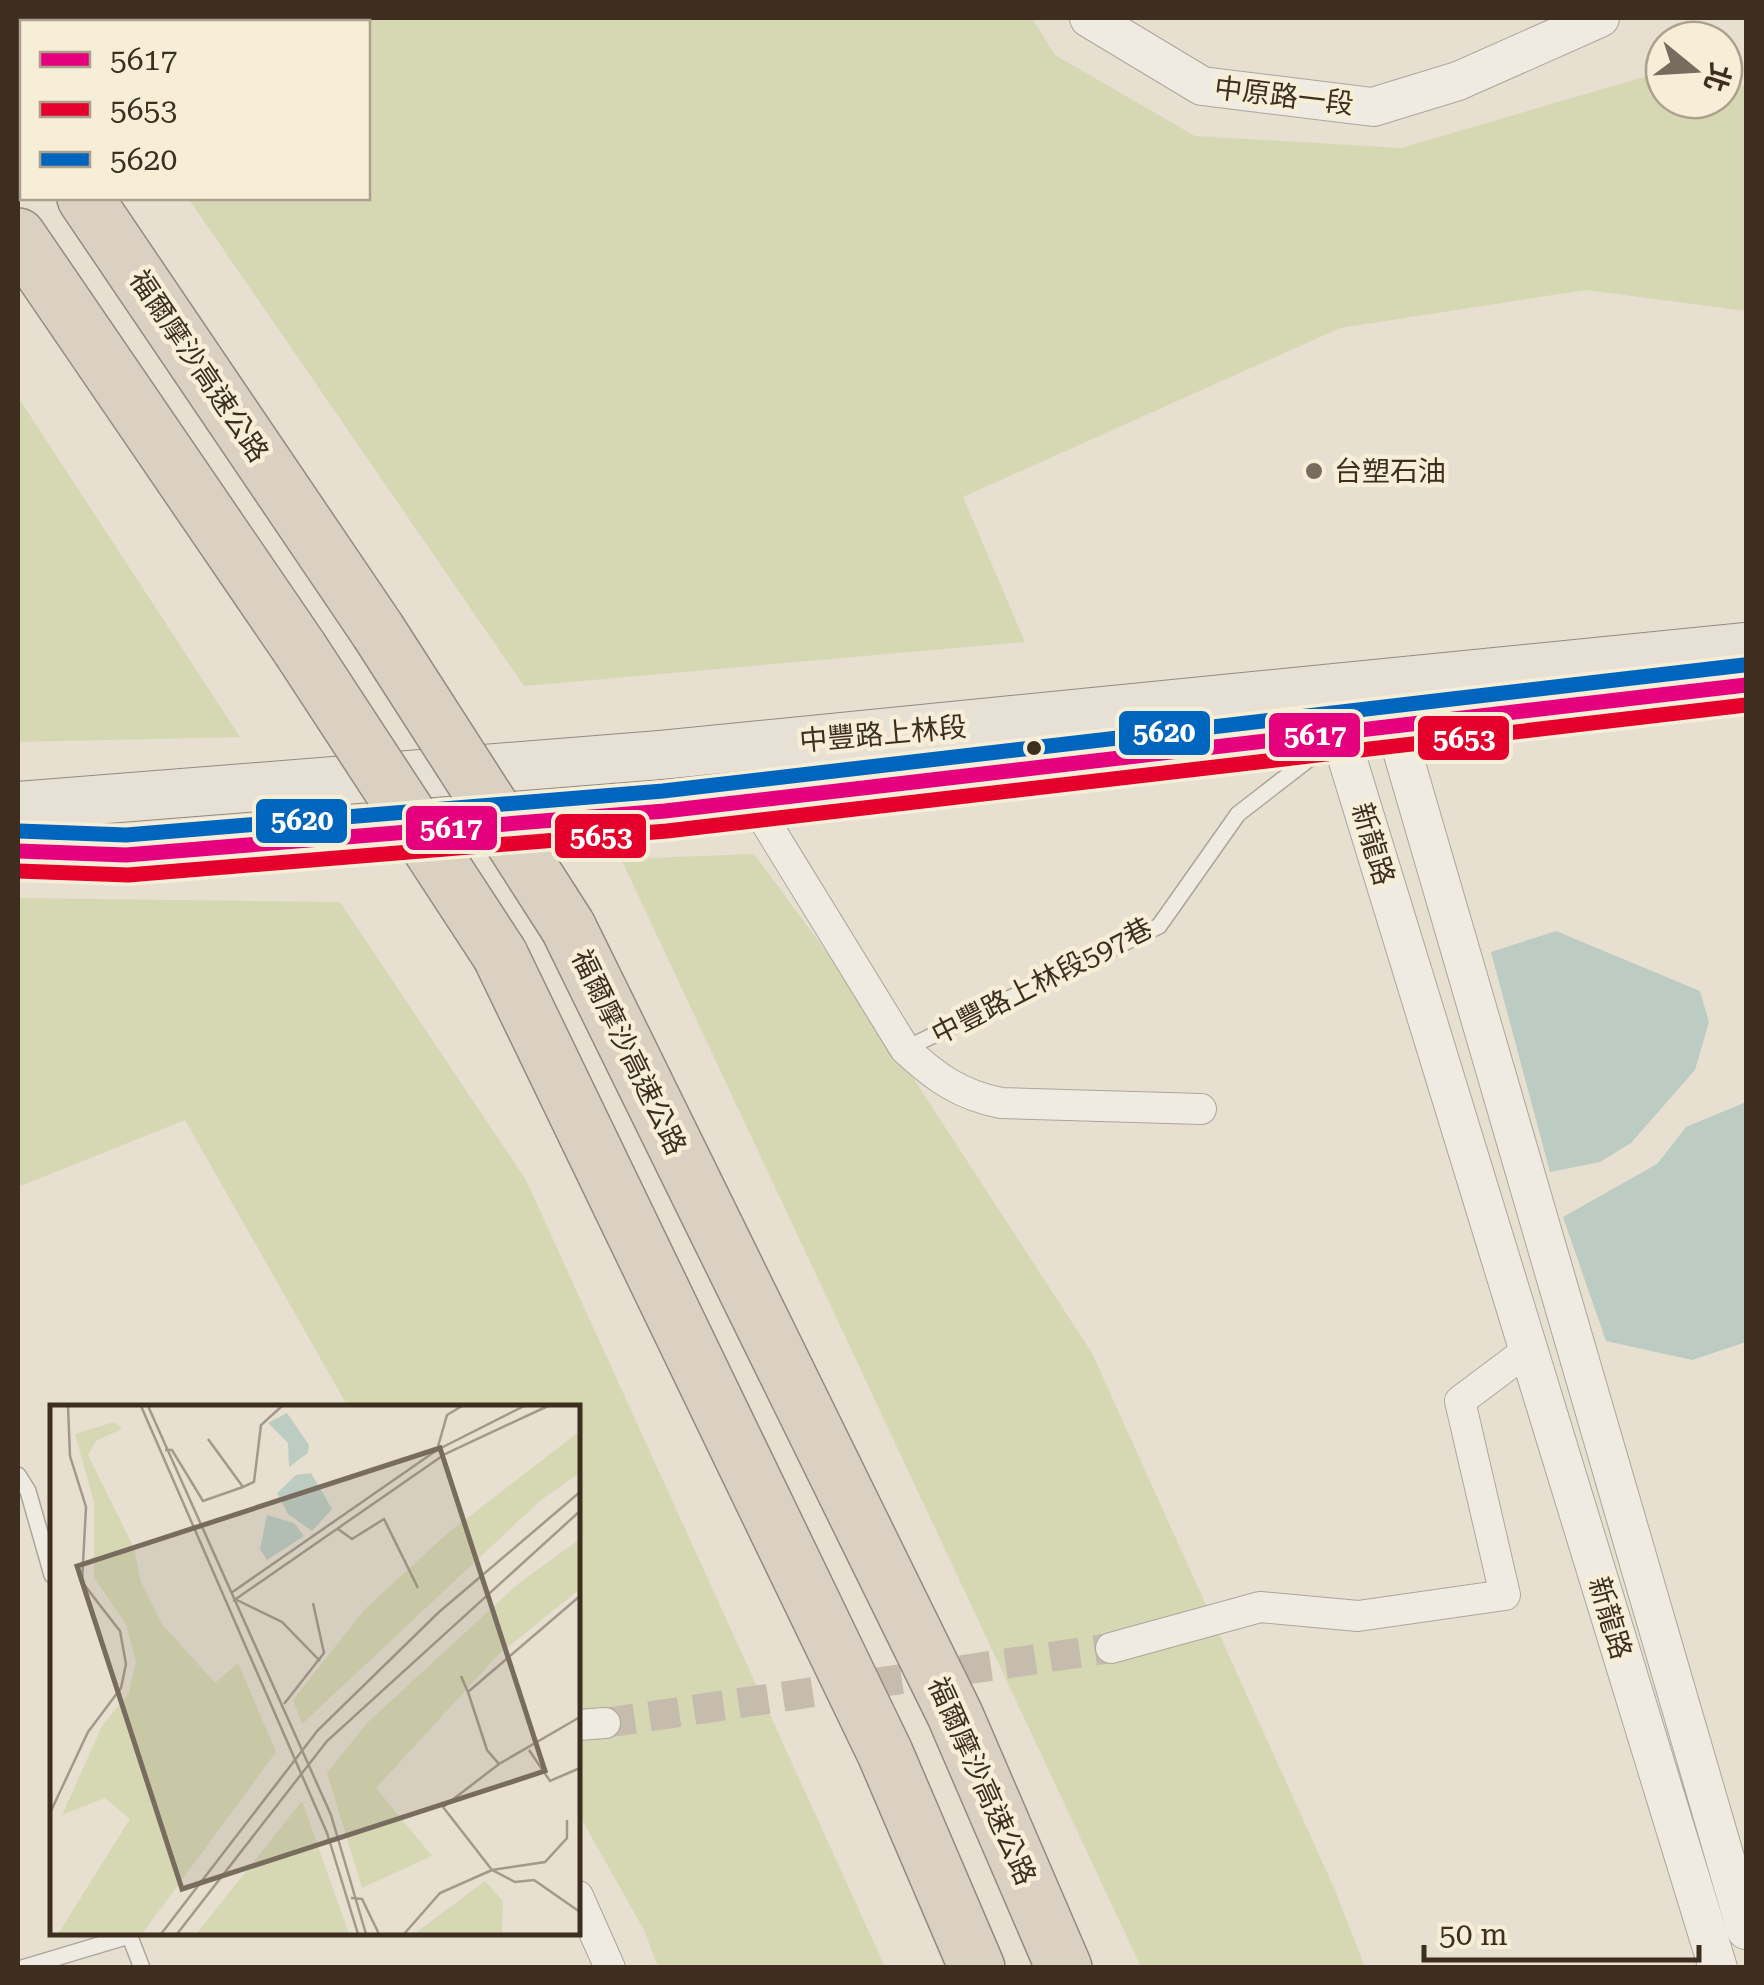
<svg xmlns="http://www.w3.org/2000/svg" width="1764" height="1985" font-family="'Roboto Serif','Noto Sans TC',serif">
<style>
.green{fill:#d6d7b3}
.water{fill:#bcccc2}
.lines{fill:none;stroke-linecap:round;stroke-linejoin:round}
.minor-tunnel{stroke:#c5bcae;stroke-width:30;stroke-dasharray:30 15;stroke-linecap:butt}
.service-casing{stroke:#ada599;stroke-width:18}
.minor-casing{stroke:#ada599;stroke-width:32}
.tertiary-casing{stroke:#ada599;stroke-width:40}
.primary-casing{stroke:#928b80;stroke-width:50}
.motorway-casing{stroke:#928b80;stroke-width:58}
.service{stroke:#efebe3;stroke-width:15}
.minor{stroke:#efebe3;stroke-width:30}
.tertiary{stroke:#efebe3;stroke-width:38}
.primary{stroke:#e6e1d4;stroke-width:48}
.motorway{stroke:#dad1c2;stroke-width:55}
.motorway-bridge-casing{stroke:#928b80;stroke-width:58;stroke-linecap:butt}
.motorway-bridge{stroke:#dad1c2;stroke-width:55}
.bus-1-casing{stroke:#f7eed8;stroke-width:22}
.bus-2-casing{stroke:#f7eed8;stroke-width:22}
.bus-3-casing{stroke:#f7eed8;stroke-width:22}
.bus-1{stroke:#e5007d;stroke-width:15}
.bus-2{stroke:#e4002b;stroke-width:15}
.bus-3{stroke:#0065bd;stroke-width:15}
.poi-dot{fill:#786c5e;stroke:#f7eed8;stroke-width:4}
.bus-dot{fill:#3d2e20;stroke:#f7eed8;stroke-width:4}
.labels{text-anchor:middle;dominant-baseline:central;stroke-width:9;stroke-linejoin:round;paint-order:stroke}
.street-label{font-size:28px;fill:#3d2e20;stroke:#f7eed8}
.poi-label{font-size:28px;fill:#3d2e20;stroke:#f7eed8;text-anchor:start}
.inset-road{fill:none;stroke:#a3998a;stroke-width:2.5}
.view{fill:#786c5e;fill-opacity:0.15;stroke:#786c5e;stroke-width:5}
.inset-edge{fill:none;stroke:#3d2e20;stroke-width:5}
.line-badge{stroke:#f7eed8;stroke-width:4}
.badge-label{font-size:28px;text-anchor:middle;font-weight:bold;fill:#fff}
</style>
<rect width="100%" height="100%" fill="#e7e0d1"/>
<path class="green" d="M57,18H1032L1055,55L1195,136L1401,148L1664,71V100H1724V80L1746,87V311L1586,290L1340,328L963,497L1025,642L524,686L188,198H368V22H61Z
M18,397L240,737H241L18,742Z
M754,854L867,1007L1092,1353L1335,1890L1365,1967H1141L621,859Z
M18,898L340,902L526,1180L885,1967H658L644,1930L578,1813V1408L348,1407L185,1120L18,1187Z"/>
<path class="water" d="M1556,931L1700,991L1709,1022L1695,1070L1631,1143L1600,1162L1550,1172L1491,952Z
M1746,1102V1342L1692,1360L1606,1341L1563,1217L1657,1164L1686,1127Z"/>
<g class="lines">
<path class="minor-tunnel" d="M605,1723L1111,1648"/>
<defs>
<path id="service" d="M905,1049L1159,926L1238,814L1322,749
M18,1475L28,1491L52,1575
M128,1932L142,1968
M22,1968L129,1936"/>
<path id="minor" d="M752,800L905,1049C935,1077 960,1095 1001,1103L1201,1109
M1111,1648L1260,1607L1358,1616L1505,1595L1460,1401L1528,1350
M578,1725L605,1723
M578,1896L610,1968"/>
<path id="tertiary" d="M1089,18L1202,86L1373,107L1458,81L1600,18
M1343,707L1340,735L1718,1968
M1377,712L1394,723L1746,1930"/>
<path id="primary" d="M18,806L660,755L1746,647
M18,851L126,855L665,811L1746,685"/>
<path id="motorway" d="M18,99L22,106
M85,198L378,631
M18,236L300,649
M568,927L955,1715L1064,1968
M500,955L885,1753L977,1968"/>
</defs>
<use href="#service" class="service-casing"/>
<use href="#minor" class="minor-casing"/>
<use href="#tertiary" class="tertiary-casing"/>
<use href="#primary" class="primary-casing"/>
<use href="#motorway" class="motorway-casing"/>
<use href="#service" class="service"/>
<use href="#minor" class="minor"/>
<use href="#tertiary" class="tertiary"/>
<use href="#primary" class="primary"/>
<use href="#motorway" class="motorway"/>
<defs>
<path id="motorway-bridge" d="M378,631L568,927
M300,649L500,955"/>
</defs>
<use href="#motorway-bridge" class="motorway-bridge-casing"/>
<use href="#motorway-bridge" class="motorway-bridge"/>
<defs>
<path id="bus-1" d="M18,851L126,855L665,811L1746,685"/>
<path id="bus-2" d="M18,871L128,875L667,831L1746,705"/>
<path id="bus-3" d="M19,831L126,835L663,791L1744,665"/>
</defs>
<use href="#bus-1" class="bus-1-casing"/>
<use href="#bus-2" class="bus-2-casing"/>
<use href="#bus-3" class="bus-3-casing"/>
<use href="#bus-1" class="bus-1"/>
<use href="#bus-2" class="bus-2"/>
<use href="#bus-3" class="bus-3"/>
</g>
<circle class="poi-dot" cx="1314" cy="471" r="10"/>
<circle class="bus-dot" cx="1034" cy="748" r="9"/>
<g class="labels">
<g class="street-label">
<text transform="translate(1284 96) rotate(7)">中原路一段</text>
<text transform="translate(199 366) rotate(56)">福爾摩沙高速公路</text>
<text transform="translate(883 734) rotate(-5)">中豐路上林段</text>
<text transform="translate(1373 844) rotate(73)">新龍路</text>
<text transform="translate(1042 981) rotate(-27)">中豐路上林段597巷</text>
<text transform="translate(629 1052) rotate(64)">福爾摩沙高速公路</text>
<text transform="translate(1610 1618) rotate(73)">新龍路</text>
<text transform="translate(982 1781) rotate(66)">福爾摩沙高速公路</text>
</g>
<g class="poi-label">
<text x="1334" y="471">台塑石油</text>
</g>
</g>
<g transform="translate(50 1405)">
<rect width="530" height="530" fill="#e7e0d1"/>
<path d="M64,17L72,24L46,36L38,50L84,143L91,177L112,219L165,278L188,258L226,347L92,529H8L80,414L55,393L12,410L52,321L79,288L86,257L76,219L44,173V97L25,29ZM530,26V68L491,95L252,319L243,295L315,204L399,127ZM530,134V184L447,251L326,383L382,451L312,483L277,368L317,318L469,178ZM252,396L299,529H146ZM435,476L453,496L452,529H364Z" fill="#d6d7b3"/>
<path d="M237,8L259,40L258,48L239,62L238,38L218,18ZM261,68L282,104L262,126L238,109L227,88L246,70ZM217,110L244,118L254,131L217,155L210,144Z" fill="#bcccc2"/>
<path class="inset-road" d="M91,1L277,428L308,529M98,1L281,410L316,529M158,34L193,82M115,45H122L153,96L193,82L204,77L211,20L232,1M387,45L397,10L412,1M288,124L302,134L334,114L368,183M181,188L387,45L474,1M187,195L232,217L270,256M183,196L395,49L498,1M411,271L418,287L530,191M418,287L437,345L449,359M234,299L274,248L263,198M479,345L500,376L530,363M0,408L38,327L71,283L76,259L70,226L32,177L36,102L20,51L18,1M517,415V433L495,457L442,465L393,402L449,359L530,312M301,493L312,494L329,529M111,529L268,325L389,207L530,87M127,529L277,336L530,106M354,529L390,488L442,465L465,477L484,475L530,507"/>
<path class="view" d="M390,43L495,366L132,484L27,161Z"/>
<rect width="530" height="530" class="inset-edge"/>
</g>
<g class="line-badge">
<rect x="1117" y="709" width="95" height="48" rx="10" fill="#0065bd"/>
<rect x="1267" y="711" width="95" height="48" rx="10" fill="#e5007d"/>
<rect x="1416" y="714" width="95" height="48" rx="10" fill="#e4002b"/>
<rect x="254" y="797" width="95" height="48" rx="10" fill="#0065bd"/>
<rect x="404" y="804" width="95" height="48" rx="10" fill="#e5007d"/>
<rect x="553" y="812" width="95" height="48" rx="10" fill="#e4002b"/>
</g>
<g class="badge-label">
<text x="1164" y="742">5620</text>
<text x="1315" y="745">5617</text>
<text x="1464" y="748">5653</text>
<text x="302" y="830">5620</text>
<text x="451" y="838">5617</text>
<text x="601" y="846">5653</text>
</g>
<rect width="1764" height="1985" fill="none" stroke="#3d2e20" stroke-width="40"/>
<rect x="20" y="20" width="350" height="180" fill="#f7eed8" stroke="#ada18e" stroke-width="2.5"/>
<rect x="40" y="52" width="50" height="15" fill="#e5007d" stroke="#ada18e" stroke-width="2.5"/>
<text x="110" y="70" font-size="30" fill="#3d2e20">5617</text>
<rect x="40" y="102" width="50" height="15" fill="#e4002b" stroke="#ada18e" stroke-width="2.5"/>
<text x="110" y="120" font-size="30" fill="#3d2e20">5653</text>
<rect x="40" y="152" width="50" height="15" fill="#0065bd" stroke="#ada18e" stroke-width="2.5"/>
<text x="110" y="170" font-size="30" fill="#3d2e20">5620</text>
<g transform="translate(1694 70) rotate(108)"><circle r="48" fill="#f7eed8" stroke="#ada18e" stroke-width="2.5"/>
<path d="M0-8L18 38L0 25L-18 38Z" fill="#786c5e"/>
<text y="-15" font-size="28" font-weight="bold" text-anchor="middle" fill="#3d2e20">北</text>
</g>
<path d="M1424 1945v15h275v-15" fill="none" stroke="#3d2e20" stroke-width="5"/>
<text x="1439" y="1945" font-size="30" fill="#3d2e20" stroke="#f7eed8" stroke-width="8" paint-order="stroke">50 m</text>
</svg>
